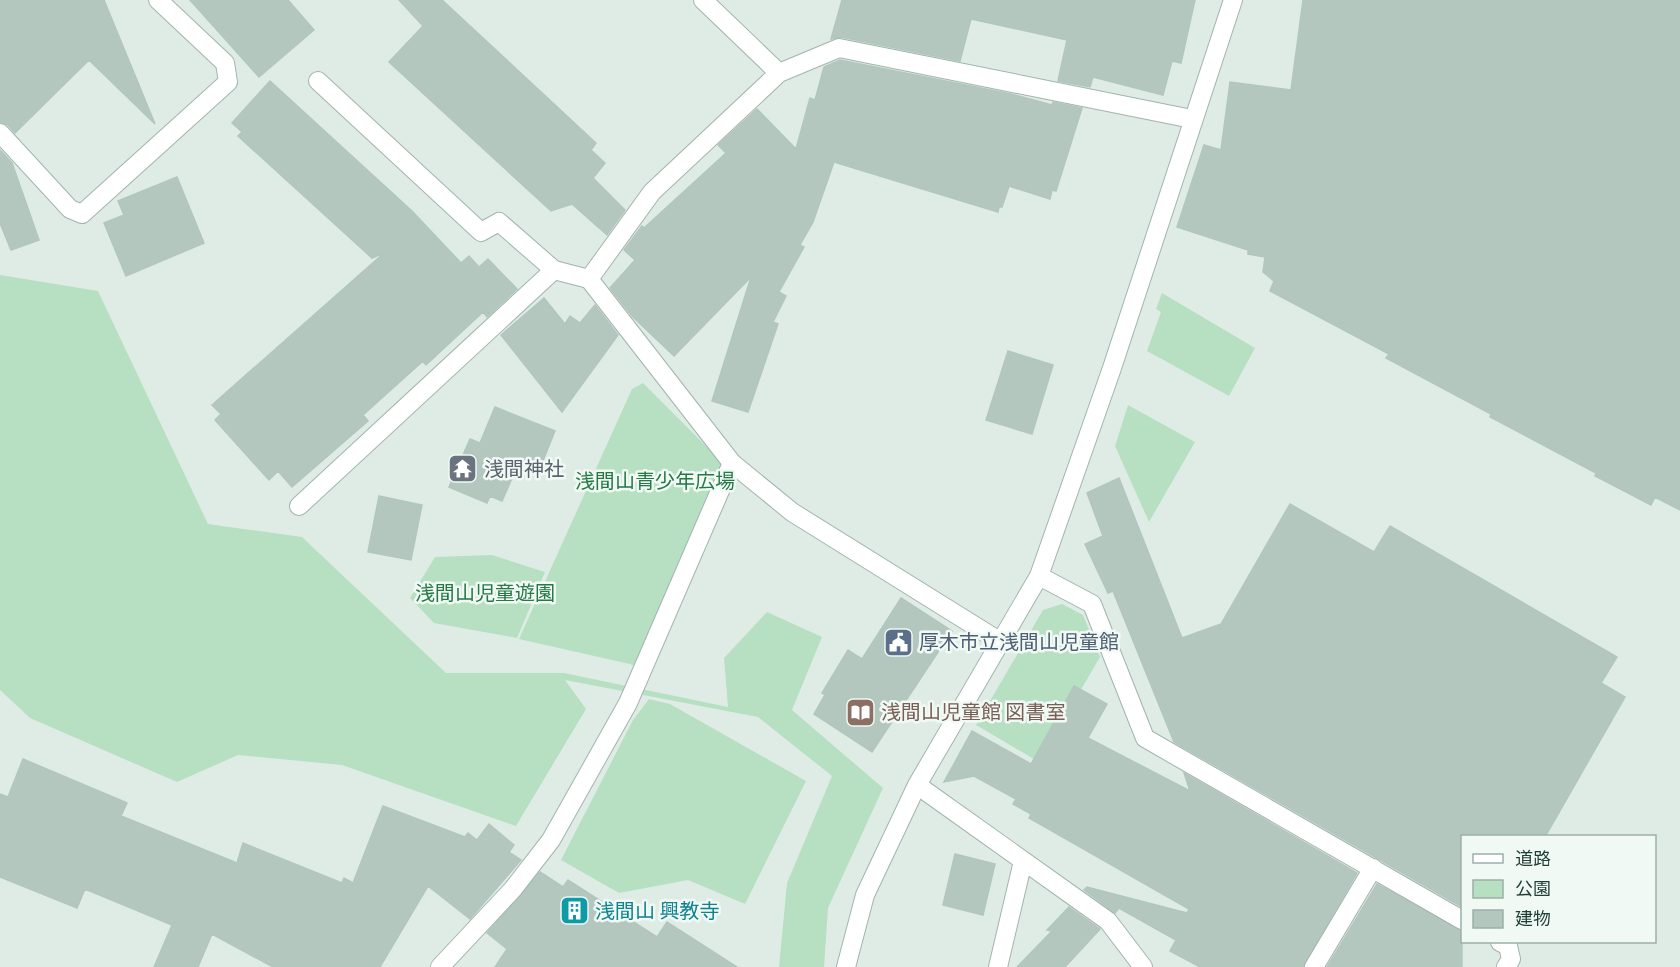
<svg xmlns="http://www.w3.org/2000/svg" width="1680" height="967" font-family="Cabin,'Noto Sans JP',sans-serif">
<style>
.green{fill:#b6e0c1}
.building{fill:#b4c7bf;stroke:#b1c7be;stroke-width:1.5}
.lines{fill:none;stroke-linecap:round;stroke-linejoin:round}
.service-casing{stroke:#a1b4ae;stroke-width:20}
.minor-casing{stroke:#a1b4ae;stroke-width:20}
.service{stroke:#fff;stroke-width:18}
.minor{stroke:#fff;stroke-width:18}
.labels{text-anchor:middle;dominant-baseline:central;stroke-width:5;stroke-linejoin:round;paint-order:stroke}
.worship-label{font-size:20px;fill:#5b616d;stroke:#f0f9f4;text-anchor:start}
.park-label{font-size:20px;fill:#247945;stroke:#f0f9f4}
.service-label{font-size:20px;fill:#4e5e75;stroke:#f0f9f4;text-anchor:start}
.education-label{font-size:20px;fill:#785e54;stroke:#f0f9f4;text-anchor:start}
.culture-label{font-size:20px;fill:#0d838f;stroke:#f0f9f4;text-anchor:start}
</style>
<rect width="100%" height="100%" fill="#dfece6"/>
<path class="green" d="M0,275L98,291L208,524L302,537L446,673H564L728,707L724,658L767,612L822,637L792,710L883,788L828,908L824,967H779L787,883L832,776L758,717L565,680L586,709L516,826L342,765L238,755L177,782L30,718L0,690Z
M1162,293L1255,348L1229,396L1147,351L1161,312L1156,309Z
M643,383L726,466L634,665L519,639L632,389Z
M1128,405L1195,442L1149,522L1115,446Z
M492,555L545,572L517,638L434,623L410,598L435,557Z
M1062,604L1083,615L1100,657L1039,762L976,725L1043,610Z
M649,699L670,704L806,781L745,904L688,880L619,893L561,860L633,720Z"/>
<path class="building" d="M0,0H104L155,124L89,60L15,133L8,125L0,122Z
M190,0H288L314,30L259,77Z
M399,0H442L596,143L591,150L605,163L593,178L625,210L607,235L572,204L551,211L389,62L423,26Z
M842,0H1195L1181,63L1172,61L1163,95L1093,77L1090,87L1058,81L1067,40L971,19L960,61L841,37L831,39Z
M1303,0H1680V510L1655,497L1651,505L1595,476L1596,473L1490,417L1491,414L1386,358L1389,354L1270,291L1274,281L1263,272L1265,257L1248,254V250L1177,227L1204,145L1221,150L1230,82L1291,90Z
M840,60L1011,94L1052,105L1053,102L1082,108L1056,191L1052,190L1050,199L1009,186L1002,207H999L998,212L834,162L813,222L800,245L804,247L779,292L786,296L773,322L778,324L748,412L712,401L751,277L674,356L632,316L610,288L635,260L624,250L642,226L644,228L726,153L718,145L757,109L796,149L810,98L815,100L824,67Z
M270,81L412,211L461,263L469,256L479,267L488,259L517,289L487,317L483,312L426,365L423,361L363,415L368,421L292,487L278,471L269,480L215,420L221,414L212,405L384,253L372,258L238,136L242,132L232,123Z
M0,150L12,163L39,240L11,250L0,223Z
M177,177L204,243L126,276L104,223L124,215L118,201Z
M544,298L565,324L570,316L580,323L595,305L618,335L562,412L501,335Z
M1008,351L1053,365L1032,434L986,420Z
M495,407L555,431L540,468L520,460L502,501L490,496L487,503L449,487L470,439L480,443Z
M1119,478L1182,638L1221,624L1290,504L1374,552L1390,526L1617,657L1601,683L1625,697L1545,837H1462V907L1174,742L1113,591L1108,593L1085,544L1103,536L1087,493Z
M379,496L422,505L411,560L368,552Z
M901,598L952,631L872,752L814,714L825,695L822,693L848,650L862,659Z
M1074,686L1107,704L1088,738L1190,791L1184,773L1357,873L1303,967H1200L1170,951L1176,940L1119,908L1115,913L1084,890L1087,887L1187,913L1189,909L1029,818L1031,814L1013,804L1016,799L974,776L944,782L972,731L1031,764Z
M23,759L127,803L121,816L237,863L243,843L342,883L344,878L353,883L383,806L465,837L468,833L477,840L489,824L514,845L509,852L521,860L470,919L428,886L380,967H273L212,934L198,967H154L172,925L85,889L77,908L0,877V794L8,797Z
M955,854L995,864L983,915L943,905Z
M540,872L563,887L568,880L657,937L667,922L737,967H495L507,949L487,933Z
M1377,884L1462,931V967H1327Z
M1069,907L1100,929L1065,967H1017L1052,931L1047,930Z"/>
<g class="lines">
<defs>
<path id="service" d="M318,81L481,232L499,222L554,270
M440,967L513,889L551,840L628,703L732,463"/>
<path id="minor" d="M703,0L779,73
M0,133L70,209L82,214L228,82L225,63L158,0
M589,279L652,192L779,73L839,48L1192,119
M299,506L554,270L589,279L732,463L792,512L999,641
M1039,576L1092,604L1145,738L1462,920
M917,785L1108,921L1143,967
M1500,942L1508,946L1511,959L1506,967
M846,967L865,895L917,785L1039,576L1112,368L1233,0
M998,967L1023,861
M1314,967L1373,868"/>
</defs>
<use href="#service" class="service-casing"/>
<use href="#minor" class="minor-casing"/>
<use href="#service" class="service"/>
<use href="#minor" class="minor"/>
</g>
<defs>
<symbol id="temple-square" viewBox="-11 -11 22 22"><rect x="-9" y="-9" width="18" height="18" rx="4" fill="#6b7280" stroke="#f0f9f4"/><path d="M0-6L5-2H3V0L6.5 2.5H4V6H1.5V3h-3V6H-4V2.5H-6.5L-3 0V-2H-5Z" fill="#fff"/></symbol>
<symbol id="civic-square" viewBox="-11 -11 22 22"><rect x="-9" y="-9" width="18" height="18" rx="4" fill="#5c6f8a" stroke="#f0f9f4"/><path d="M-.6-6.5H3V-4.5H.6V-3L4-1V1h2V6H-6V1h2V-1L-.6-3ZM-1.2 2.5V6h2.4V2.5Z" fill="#fff"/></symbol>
<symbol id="library-square" viewBox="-11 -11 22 22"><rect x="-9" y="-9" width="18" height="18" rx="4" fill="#8d6e63" stroke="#f0f9f4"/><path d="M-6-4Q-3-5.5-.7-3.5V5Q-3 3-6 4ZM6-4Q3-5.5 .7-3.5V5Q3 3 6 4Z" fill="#fff"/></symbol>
<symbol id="building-square" viewBox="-11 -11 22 22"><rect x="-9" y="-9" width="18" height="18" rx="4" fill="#0f9aa8" stroke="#f0f9f4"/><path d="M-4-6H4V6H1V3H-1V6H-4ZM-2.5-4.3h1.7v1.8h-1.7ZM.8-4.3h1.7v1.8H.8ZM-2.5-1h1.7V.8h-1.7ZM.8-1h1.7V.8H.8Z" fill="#fff"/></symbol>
</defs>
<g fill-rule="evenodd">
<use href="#temple-square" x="446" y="452" width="33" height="33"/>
<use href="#civic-square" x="882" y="626" width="33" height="33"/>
<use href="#library-square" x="844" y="696" width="33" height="33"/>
<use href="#building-square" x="558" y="894" width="33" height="33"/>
</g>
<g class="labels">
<g class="worship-label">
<text x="484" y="469">浅間神社</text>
</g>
<g class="park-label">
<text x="655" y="481">浅間山青少年広場</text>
<text x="485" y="593">浅間山児童遊園</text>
</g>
<g class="service-label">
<text x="919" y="642">厚木市立浅間山児童館</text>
</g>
<g class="education-label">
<text x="881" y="712">浅間山児童館 図書室</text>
</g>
<g class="culture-label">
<text x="595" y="911">浅間山 興教寺</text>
</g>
</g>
<rect x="1461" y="835" width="195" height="108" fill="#f0f9f4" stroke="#9caea8" stroke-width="1.5"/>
<rect x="1473" y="854" width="30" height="9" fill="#ffffff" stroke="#9caea8" stroke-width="1.5"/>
<text x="1515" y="865" font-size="18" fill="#1e3e36">道路</text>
<rect x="1473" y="880" width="30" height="18" fill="#b6e0c1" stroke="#9caea8" stroke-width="1.5"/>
<text x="1515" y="895" font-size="18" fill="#1e3e36">公園</text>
<rect x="1473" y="910" width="30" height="18" fill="#b4c7bf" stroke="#9caea8" stroke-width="1.5"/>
<text x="1515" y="925" font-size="18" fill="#1e3e36">建物</text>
</svg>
